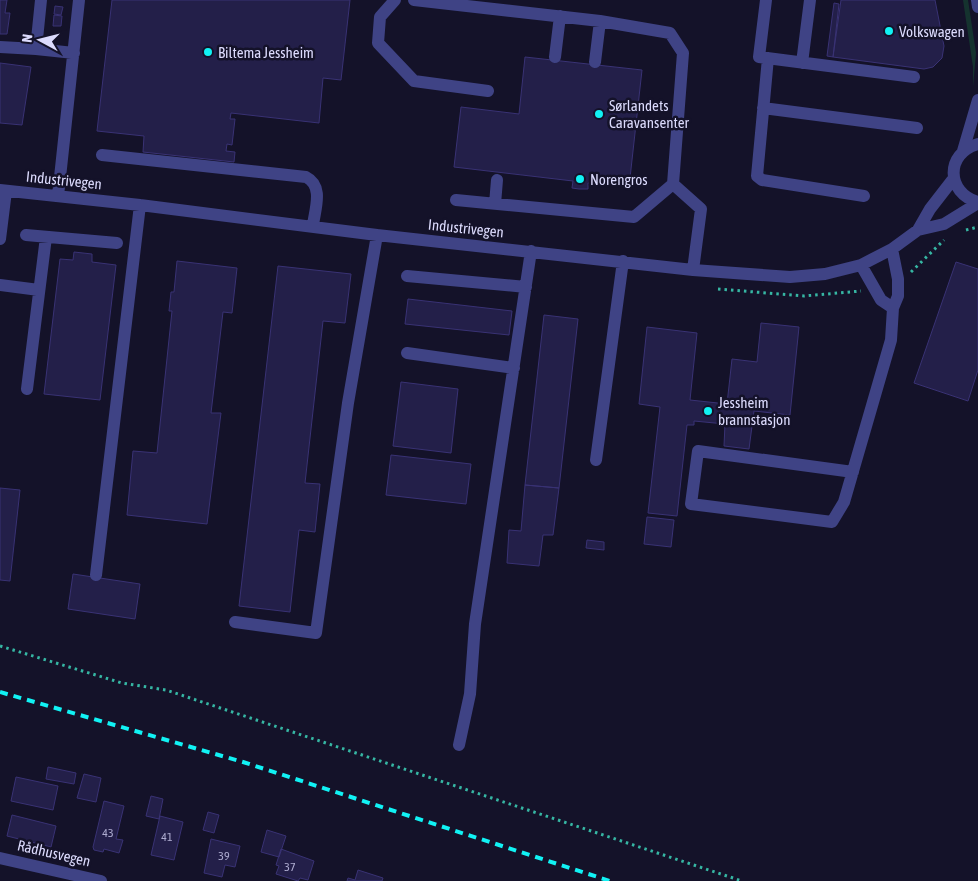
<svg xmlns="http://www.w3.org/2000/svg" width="978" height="881" font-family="'Asap Condensed',sans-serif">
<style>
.green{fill:#15332f}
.building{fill:#231f49;stroke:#393274}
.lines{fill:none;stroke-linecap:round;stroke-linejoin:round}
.path{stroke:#36b6a3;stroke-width:3;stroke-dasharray:2.5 4;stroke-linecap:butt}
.minor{stroke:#3f4385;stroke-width:12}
.rail{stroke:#11f2f4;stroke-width:4;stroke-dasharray:8 6;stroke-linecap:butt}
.poi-dot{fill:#11f2f4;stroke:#141229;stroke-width:2}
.labels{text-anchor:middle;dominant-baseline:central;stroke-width:5;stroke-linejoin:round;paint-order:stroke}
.number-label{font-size:12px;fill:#aeacd0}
.poi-label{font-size:15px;fill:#dcdbfd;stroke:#141229;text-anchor:start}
.street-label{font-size:15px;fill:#dcdbfd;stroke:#141229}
</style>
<rect width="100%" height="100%" fill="#141229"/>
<path class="green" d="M963,0H968L976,53L973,87V67Z"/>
<path class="building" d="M0,0H7L5,13H10L7,34H0Z
M112,0H350L341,80L323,78L319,123L231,113L230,119H235L232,145L227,144L226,151L235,152L234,162L143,152L144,136L97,131Z
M841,0H935L944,46L942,58L933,67L924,69L833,57Z
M834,3L839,4L833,57L827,56Z
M55,6L63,7L61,15L54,14Z
M54,15L62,16L61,26H53Z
M525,57L642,70L629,187L588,183V189H579L572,188L573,181L454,167L461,107L519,114Z
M0,63L31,67L22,125L0,123Z
M74,252L92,254V262L116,265L100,400L44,394L60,259L73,260Z
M177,261L237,268L232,313L223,312L211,413H221L207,524L127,515L133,451L157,453L172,311H169L171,292H174Z
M956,262L978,269V370L968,401L914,383Z
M278,266L351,274L345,323L323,321L305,483L320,484L315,532L299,530L290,612L239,606Z
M408,299L512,311L509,335L405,324Z
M544,315L578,319L559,488L525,485Z
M761,323L799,327L790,415L754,411L749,449L724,446L725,424L694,421V425H687L677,516L648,513L660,407L639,404L647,327L697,333L690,400L727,404L732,359L757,362Z
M401,382L458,389L451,453L393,446Z
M391,455L471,464L466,504L386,495Z
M525,485L559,488L553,535H543L539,566L507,563L509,530L521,531Z
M0,488L20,490L10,581L0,580Z
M647,517L674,520L671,547L644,544Z
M587,540L604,542V550L586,548Z
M73,574L140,584L135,619L68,609Z
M48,767L76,773L74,784L46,779Z
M84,774L101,778L96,802L77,798Z
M16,777L58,786L53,810L11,801Z
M151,796L163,799L159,819L146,816Z
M104,801L124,806L116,839L123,840L119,853L104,849L103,852L94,850L93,847Z
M208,812L219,815L214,833L203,830Z
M12,815L56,826L51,847L7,836Z
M160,816L183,822L174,860L151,855Z
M267,830L286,836L279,857L261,852Z
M211,839L240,846L235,867L225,865L222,877L204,873Z
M281,849L314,861L308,880L300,878L298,881L276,874L279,866L276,865Z
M358,870L383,878L382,881H347L348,878L355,880Z"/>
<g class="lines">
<path class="path" d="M966,230L978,227
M911,272L944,240
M718,289L804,296L861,291
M0,646L122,683L166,690L742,881"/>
<path class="minor" d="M395,0L380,17L378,43L414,81L488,91
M414,0L600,21L670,33L683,53L673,184L701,209L693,270
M766,0L759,57L914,77
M977,0L978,7
M0,47L36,49L41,0
M36,49L74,53
M555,57L560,16
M768,58L757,176L762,180L864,196
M595,62L600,21
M802,63L810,0
M763,108L917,128
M978,144C945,153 946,193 978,202
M963,151L978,100
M102,155L306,177C324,186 315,209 313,225
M0,190L140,205L377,235L693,270L790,277L825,274L861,265L892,249L918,230L944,224L978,203
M58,196L79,0
M456,200L634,217L673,184
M495,204L497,180
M918,230L930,209L954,178
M26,235L117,243
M0,239L6,191
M861,265L881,300L893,308
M407,276L526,287
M0,285L39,290
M407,353L514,368
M27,389L46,237
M596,460L623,261
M853,472L698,451L691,504L832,522L844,502L891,340L893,308L898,296V279L892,249
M96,575L140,205
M235,622L316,633L348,403L377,235
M459,745L470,694L475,624L531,251
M0,858L101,881"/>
<path class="rail" d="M0,692L243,762L610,881"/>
</g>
<g class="poi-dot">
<circle cx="889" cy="31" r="5"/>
<circle cx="208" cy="52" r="5"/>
<circle cx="599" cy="114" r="5"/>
<circle cx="580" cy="179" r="5"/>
<circle cx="708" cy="411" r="5"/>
</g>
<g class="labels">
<g class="number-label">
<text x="108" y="833">43</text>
<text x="167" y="837">41</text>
<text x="224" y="856">39</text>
<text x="290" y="867">37</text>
</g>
<g class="poi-label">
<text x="899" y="31">Volkswagen</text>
<text x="218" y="52">Biltema Jessheim</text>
<text x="609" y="105">Sørlandets<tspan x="609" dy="17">Caravansenter</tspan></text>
<text x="590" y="179">Norengros</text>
<text x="718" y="402">Jessheim<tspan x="718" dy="17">brannstasjon</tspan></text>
</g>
<g class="street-label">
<text transform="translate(64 180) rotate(6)">Industrivegen</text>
<text transform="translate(466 228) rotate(6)">Industrivegen</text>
<text transform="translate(54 853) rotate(13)">Rådhusvegen</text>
</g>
</g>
<g transform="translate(40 40) rotate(277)" stroke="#141229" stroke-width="4" paint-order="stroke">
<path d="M0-4L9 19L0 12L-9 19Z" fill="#dcdbfd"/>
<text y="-8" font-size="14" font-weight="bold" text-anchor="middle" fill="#dcdbfd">N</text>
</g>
</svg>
